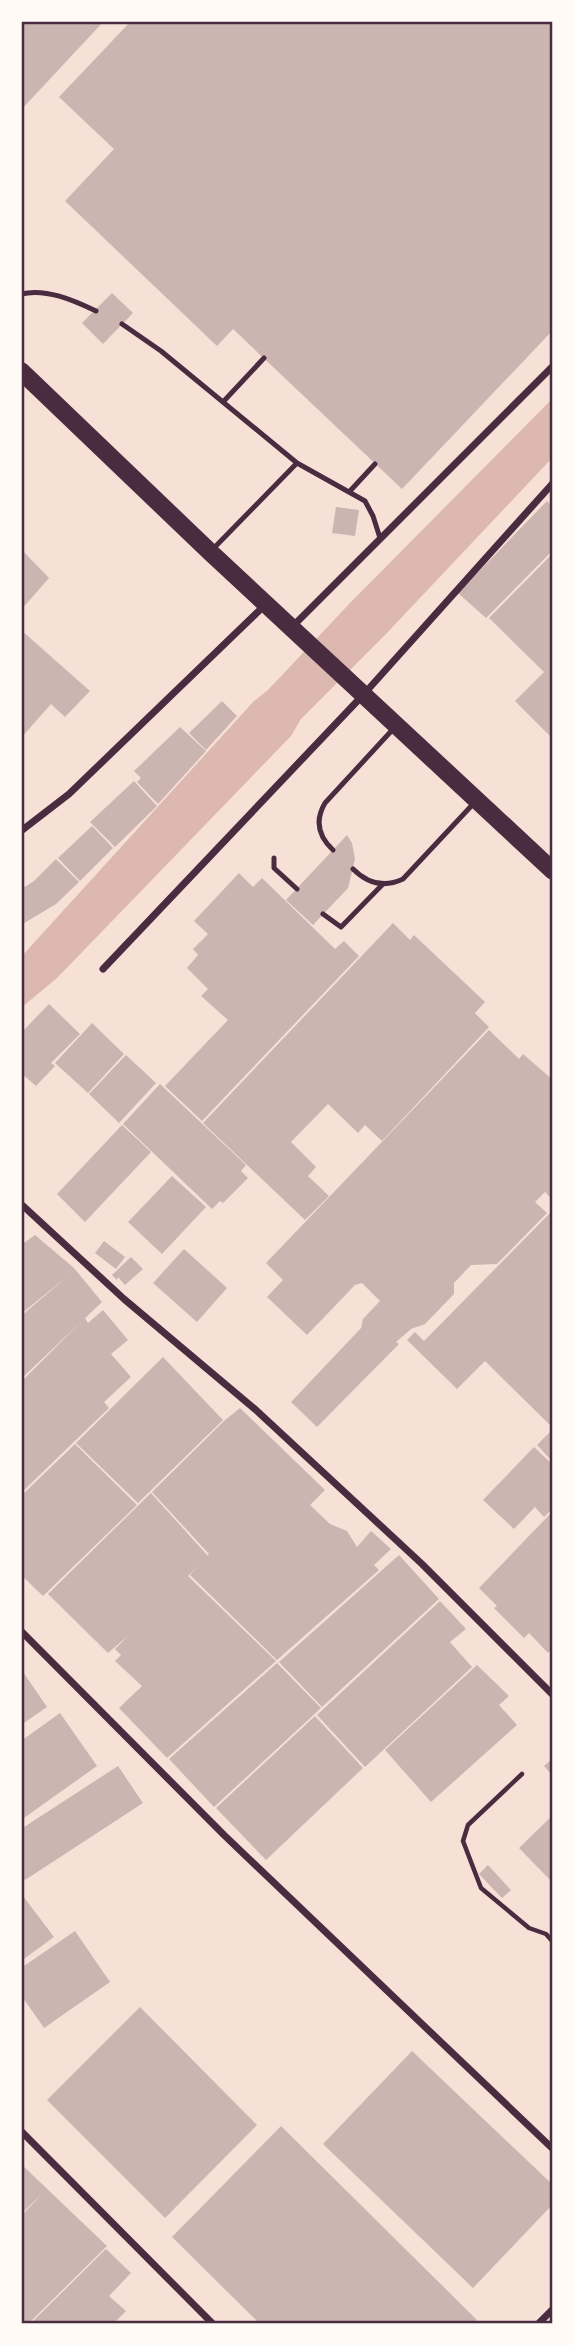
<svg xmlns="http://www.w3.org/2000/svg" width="574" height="2345" font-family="'PT Sans',sans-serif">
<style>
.water{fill:#dcb8b0}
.building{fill:#ccb4b1}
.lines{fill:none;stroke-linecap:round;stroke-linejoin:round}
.path{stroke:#4a2c40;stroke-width:4.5}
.service{stroke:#4a2c40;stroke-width:5}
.minor{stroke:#4a2c40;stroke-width:7}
.primary{stroke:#4a2c40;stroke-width:18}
.neatline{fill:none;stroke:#4a2c40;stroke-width:2.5}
</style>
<rect width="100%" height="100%" fill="#f7e1d7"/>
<path class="water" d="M553,398V457L386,634L301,719L291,736L57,978L21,1008V957L254,701L268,690L350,603Z"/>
<path class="building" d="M21,21H104L21,110Z
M131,21H553V330L402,489L233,329L217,346L65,201L114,149L59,97Z
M112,293L133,313L103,344L82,323Z
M547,501L553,507V550L486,618L458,593Z
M336,507L359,510L355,536L332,533Z
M21,549L49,578L21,610Z
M553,553V739L515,701L544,672L489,618Z
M21,630L90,691L65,717L51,704L21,738Z
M222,701L237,716L206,750L189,733Z
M180,727L206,751L158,804L137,782L141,778L134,771Z
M134,781L157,806L115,847L90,822Z
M92,826L113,848L80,881L58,858Z
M347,835L352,843L355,859L348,888L313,925L286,900Z
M56,859L79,882L56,904L21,925V889L34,881Z
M239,873L253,887L262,878L335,949L344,941L359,956L202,1121L165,1086L228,1020L201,996L208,989L187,968L198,955L193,949L208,934L194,921Z
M393,923L410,940L414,935L485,1002L475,1013L489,1027L382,1141L365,1125L358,1133L328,1104L291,1142L316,1167L308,1176L329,1196L305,1220L203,1123Z
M49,1004L80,1034L51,1063L55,1066L36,1086L21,1073V1033Z
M92,1023L124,1054L88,1093L55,1063Z
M489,1030L519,1059L523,1054L553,1080V1200L545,1192L535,1202L547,1213L497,1264L471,1265L454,1283V1294L425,1324L411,1329L396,1342L399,1344L317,1427L291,1402L361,1328L363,1319L380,1301L362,1283L355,1285L307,1335L267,1297L283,1280L266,1263Z
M126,1055L156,1083L119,1123L89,1094Z
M160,1084L246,1165L241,1171L248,1178L223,1203L220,1201L212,1209L123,1124Z
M122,1125L151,1152L85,1222L57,1194Z
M172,1176L206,1207L162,1254L128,1222Z
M553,1210V1428L485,1361L457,1389L407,1340L415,1332L424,1341Z
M35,1235L74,1268L102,1302L21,1379V1316L69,1275L21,1314V1245Z
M104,1241L125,1257L116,1269L95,1253Z
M184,1249L227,1288L197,1322L153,1283Z
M131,1257L143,1269L125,1285L118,1277L117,1280L112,1275Z
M103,1310L128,1340L111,1354L131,1377L104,1402L109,1408L21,1493V1382L85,1318L88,1323Z
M163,1357L223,1420L138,1503L76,1443Z
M240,1408L325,1490L310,1505L330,1524L347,1531L357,1547L371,1531L391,1549L374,1565L379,1570L277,1660L190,1575L283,1472L209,1554L152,1492L224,1421Z
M553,1429V1462L537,1445Z
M75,1444L137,1505L43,1596L21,1575V1496Z
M534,1447L553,1465V1508L544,1517L535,1507L514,1529L483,1500Z
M151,1493L208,1556L188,1576L276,1661L167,1758L119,1708L142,1686L115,1661L121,1655L115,1649L129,1635L108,1653L48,1594Z
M553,1511V1648L548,1653L529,1633L524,1638L494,1608L497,1606L479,1588Z
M399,1555L439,1599L322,1707L279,1662Z
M440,1601L466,1629L450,1642L472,1667L365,1767L317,1715Z
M277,1663L321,1708L214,1807L169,1759Z
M477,1665L509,1696L499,1705L517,1725L431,1802L385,1750Z
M21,1669L47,1707L21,1725Z
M60,1713L97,1766L21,1820V1741Z
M315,1716L363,1768L266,1860L216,1808Z
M553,1758V1776L544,1766Z
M118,1766L143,1803L25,1880L21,1874V1829Z
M553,1815V1883L519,1848Z
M488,1865L511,1890L502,1898L479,1874Z
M23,1896L54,1937L21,1961V1898Z
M75,1931L110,1982L44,2028L21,1995V1968Z
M140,2007L257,2125L165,2218L47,2100Z
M412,2051L553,2185V2204L473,2288L323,2144Z
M281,2126L477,2320L473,2324H260L172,2237Z
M21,2164L107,2246L28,2324H21V2216L43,2193L21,2214Z
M106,2249L131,2273L109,2296L126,2311L113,2324H30Z"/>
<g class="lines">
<path class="path" d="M522,1774L468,1825L463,1841L481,1888L529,1928L546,1934L553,1942"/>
<path class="service" d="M21,294C46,288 73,300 96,311
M122,324L161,351L297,463L365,501L373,516L380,538
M223,402L264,358
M350,491L375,464
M211,551L297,463
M333,850C318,836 315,820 325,803L395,727
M274,858V868L297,889
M353,869C368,884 384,888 403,879L475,802
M323,914L341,927L382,885"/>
<path class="minor" d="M292,627L553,366
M21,831L69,794L266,604
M103,969L364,694L553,483
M21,1204L124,1299L256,1410L422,1564L553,1695
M21,1631L224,1835L553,2149
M21,2131L213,2324
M538,2324L553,2309"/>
<path class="primary" d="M21,371L210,552L553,871"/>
</g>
<rect width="574" height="2345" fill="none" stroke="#fffaf5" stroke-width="46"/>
<rect x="23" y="23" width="528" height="2299" class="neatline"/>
</svg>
